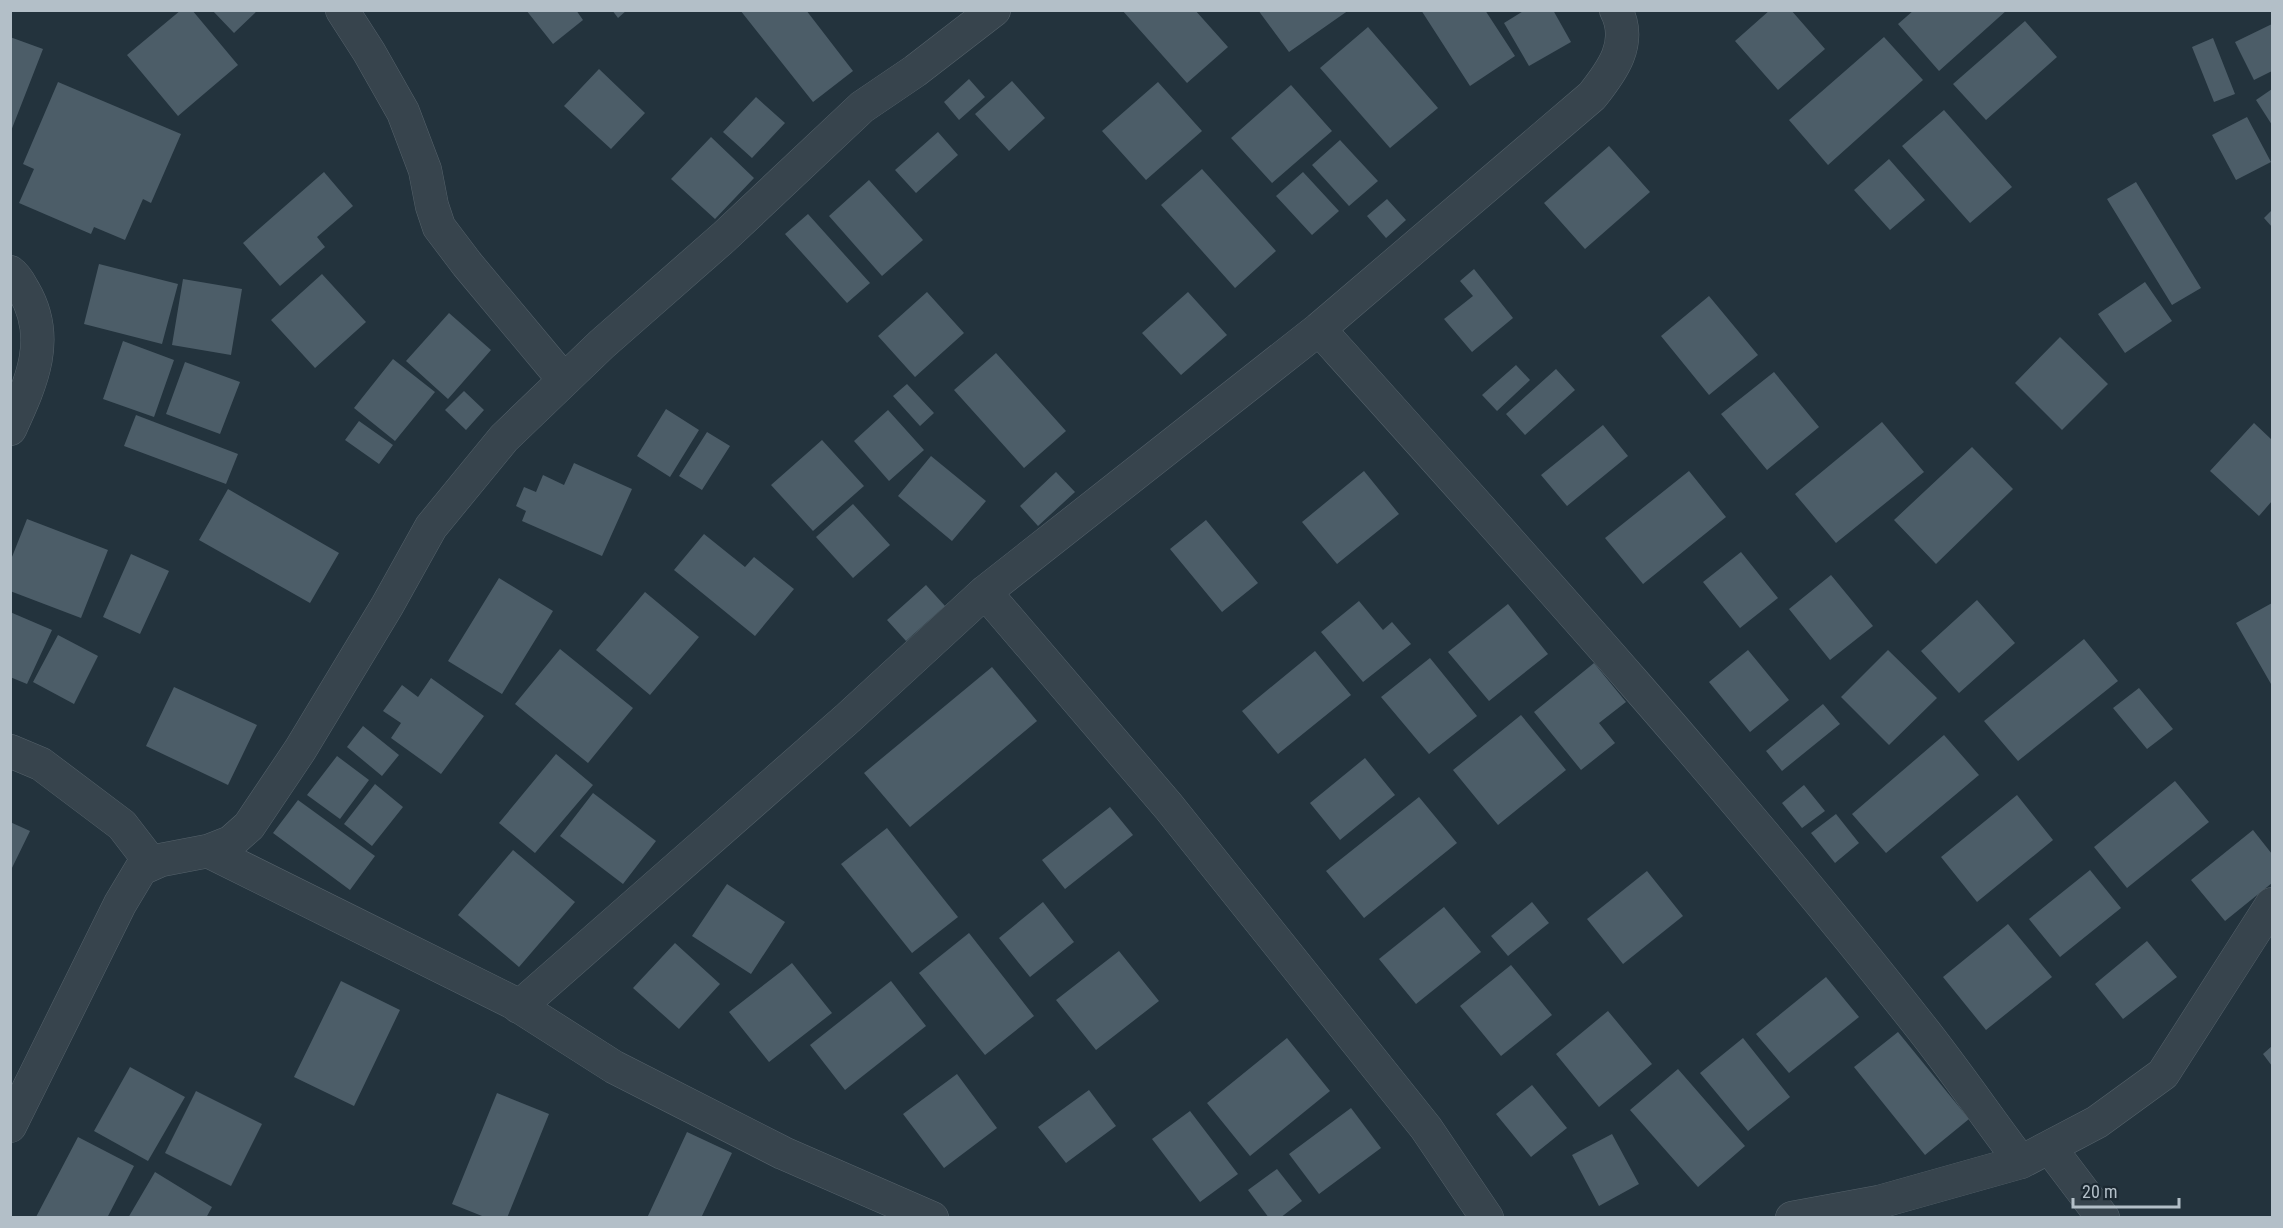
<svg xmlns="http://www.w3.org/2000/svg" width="2283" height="1228" font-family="'Roboto Condensed',sans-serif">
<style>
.building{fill:#4c5d68}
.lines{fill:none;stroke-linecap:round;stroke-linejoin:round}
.minor-casing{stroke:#55626b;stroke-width:34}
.minor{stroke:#37444d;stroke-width:33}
</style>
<rect width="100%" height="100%" fill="#23333d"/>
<path class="building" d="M181,10H192L238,65L178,116L127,55Z
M212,10H258L234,33Z
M526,10H576L583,20L553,44Z
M612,10H627L618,18Z
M740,10H806L853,71L813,102Z
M1122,10H1195L1228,47L1187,83Z
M1258,10H1349L1289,52Z
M1421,10H1485L1515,56L1470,86Z
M1525,10H1553L1571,42L1529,66L1504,23Z
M1770,10H1791L1825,49L1778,90L1735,41Z
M1914,10H2007L1939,71L1898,24Z
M2025,21L2057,57L1986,120L1953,84Z
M2272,24V71L2254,80L2235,42Z
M1368,27L1438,108L1390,148L1320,68Z
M10,37L43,49L11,131H10Z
M1884,37L1923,80L1828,165L1789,120Z
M2213,38L2235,94L2214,102L2192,47Z
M599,69L645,113L611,149L564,106Z
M969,79L985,97L959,120L944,102Z
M1012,81L1045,118L1009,151L975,114Z
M58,82L181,134L151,203L143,199L125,240L94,227L91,234L19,203L34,169L23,164Z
M1158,82L1202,131L1146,180L1102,131Z
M1291,85L1332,131L1272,183L1231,138Z
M2272,89V125L2256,100Z
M756,97L785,123L752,158L723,132Z
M1944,110L2012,187L1970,223L1902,146Z
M2247,117L2271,162L2236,180L2212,135Z
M938,132L958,155L916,193L895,170Z
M711,137L754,178L715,219L671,179Z
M1340,140L1378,181L1349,206L1312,165Z
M1609,146L1650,192L1585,249L1544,203Z
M1889,159L1925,200L1890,230L1854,190Z
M1202,169L1276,251L1235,288L1161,205Z
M324,172L353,206L317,237L325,247L280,286L243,243Z
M1303,172L1339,211L1312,235L1276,196Z
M869,180L923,240L882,276L829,216Z
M2136,182L2201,288L2172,305L2107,199Z
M1387,199L1406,220L1386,238L1367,216Z
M2272,210V227L2264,218Z
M808,214L870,283L847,303L785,234Z
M99,264L178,284L162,344L84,324Z
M1474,269L1513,318L1472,352L1444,319L1473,296L1460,281Z
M322,274L366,322L315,368L271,320Z
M183,279L242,289L231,355L172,345Z
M2145,282L2172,321L2125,353L2098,314Z
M927,292L964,333L915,377L878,336Z
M1188,292L1227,335L1181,375L1142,333Z
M1709,296L1758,355L1709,395L1661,336Z
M449,313L491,350L448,399L406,361Z
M2060,337L2108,384L2062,430L2015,383Z
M123,341L174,360L154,417L103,399Z
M996,353L1066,431L1024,468L954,390Z
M393,359L435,392L395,441L354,408Z
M185,362L240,382L220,434L166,414Z
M1516,365L1530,380L1497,411L1482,395Z
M1556,369L1575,390L1525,435L1506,414Z
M1774,372L1819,427L1767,470L1721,414Z
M907,384L934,413L920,426L893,396Z
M464,391L484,410L466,430L445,410Z
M666,409L699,430L670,477L637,456Z
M888,410L924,450L889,481L854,441Z
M136,415L238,454L226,484L124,446Z
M359,421L393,445L379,464L345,440Z
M1882,422L1924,472L1836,543L1795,494Z
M2254,423L2272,440V501L2259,516L2210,471Z
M1603,425L1628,456L1567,506L1541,475Z
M707,432L730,446L702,490L679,476Z
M822,440L864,486L813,531L771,485Z
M1972,447L2013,489L1936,564L1894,520Z
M931,456L986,501L952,541L898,496Z
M574,463L632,489L602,556L522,521L526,511L516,506L524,487L536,492L543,475L564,485Z
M1364,471L1399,514L1337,564L1302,522Z
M1689,471L1726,517L1643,584L1605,538Z
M1056,472L1075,492L1038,526L1020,506Z
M228,489L339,553L310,603L199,540Z
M853,504L890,545L853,578L816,537Z
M27,519L108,550L81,618L10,591V562Z
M1206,520L1258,583L1222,612L1170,549Z
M704,534L745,567L754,557L794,589L755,636L674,570Z
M1741,552L1778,598L1740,628L1703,582Z
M131,554L169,571L140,634L103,617Z
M1831,575L1873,626L1830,660L1789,609Z
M499,578L553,611L502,694L448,661Z
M926,585L945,606L906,641L887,620Z
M645,592L699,637L650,695L596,650Z
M1977,600L2015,643L1959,693L1921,651Z
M1359,601L1383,630L1392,622L1411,644L1363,682L1321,632Z
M2272,603V683L2271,684L2236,623Z
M1508,604L1548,654L1489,701L1448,652Z
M10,612L52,630L27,684L10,677Z
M58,635L98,656L74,704L33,682Z
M2084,639L2118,681L2018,761L1984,721Z
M560,649L633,708L588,763L515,704Z
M1748,650L1789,700L1750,732L1709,682Z
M1888,650L1937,698L1889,745L1841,697Z
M1315,651L1351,695L1278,754L1242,711Z
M1430,658L1477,716L1429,754L1381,697Z
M1594,663L1626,702L1599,723L1615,743L1581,770L1534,712Z
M992,667L1037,721L910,827L864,773Z
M431,678L484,716L441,774L391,738L401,723L383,711L402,685L418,697Z
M174,687L257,725L228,785L146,746Z
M2139,688L2173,729L2147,749L2113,708Z
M1823,704L1840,724L1782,771L1766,751Z
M1521,715L1566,770L1498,825L1453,770Z
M363,726L399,755L382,776L347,747Z
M1944,735L1979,775L1886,853L1852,814Z
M556,754L593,785L535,853L499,823Z
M337,756L369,780L340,819L307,795Z
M1365,758L1395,795L1340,840L1310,803Z
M2175,781L2209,822L2127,888L2094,847Z
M375,784L403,807L372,846L344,824Z
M1804,785L1825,811L1802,828L1782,803Z
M593,793L656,841L623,884L560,836Z
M2017,795L2053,840L1977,902L1941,857Z
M1419,797L1457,843L1364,918L1326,871Z
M298,800L375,856L350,890L273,833Z
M1110,807L1133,835L1065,889L1042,860Z
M1836,814L1859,843L1835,863L1811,833Z
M10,822L30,831L10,872Z
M887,828L958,917L912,953L841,864Z
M2253,830L2272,854V883L2225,921L2191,880Z
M513,850L575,902L519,967L458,915Z
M2090,870L2121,908L2060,957L2029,919Z
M1647,871L1683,916L1623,964L1587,919Z
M727,884L785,922L751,974L692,936Z
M1043,902L1074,942L1030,977L999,938Z
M1532,902L1549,923L1508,956L1491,936Z
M1444,907L1481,952L1416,1004L1379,959Z
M2008,924L2052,977L1986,1030L1943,977Z
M969,933L1034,1016L985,1055L919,973Z
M2147,941L2177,977L2123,1019L2095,984Z
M675,943L720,984L679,1029L633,988Z
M1119,951L1159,1001L1096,1050L1056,1000Z
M792,963L832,1013L769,1062L729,1012Z
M1511,965L1552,1015L1501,1056L1460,1006Z
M1826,977L1859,1017L1789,1073L1756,1034Z
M341,981L400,1010L354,1106L294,1077Z
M891,981L926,1026L845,1090L810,1045Z
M1608,1011L1652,1064L1599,1107L1556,1054Z
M1898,1032L1969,1119L1925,1155L1854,1067Z
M1287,1038L1330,1091L1250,1156L1207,1103Z
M1743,1038L1790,1097L1748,1131L1700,1073Z
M2272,1046V1066L2263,1054Z
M130,1067L185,1097L148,1161L94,1131Z
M1678,1069L1745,1146L1698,1187L1630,1110Z
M957,1074L997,1128L944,1168L903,1114Z
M1532,1085L1567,1128L1531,1157L1496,1114Z
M1089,1090L1116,1126L1066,1163L1038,1127Z
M196,1091L262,1124L231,1186L165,1153Z
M497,1093L549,1114L507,1218H487L452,1204Z
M1351,1108L1381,1148L1319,1194L1289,1154Z
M1190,1111L1238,1174L1200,1202L1152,1139Z
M687,1132L732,1153L701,1218H647Z
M1612,1134L1639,1184L1599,1206L1572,1155Z
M78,1137L134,1166L107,1218H37L36,1217Z
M1277,1169L1302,1201L1280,1218H1269L1248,1190Z
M155,1172L212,1207L206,1218H128Z"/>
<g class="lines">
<defs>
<path id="minor" d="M342,10L369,52L403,112L425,170L432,206L439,227L467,264L564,380
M10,272C17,277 20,284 24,291C52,339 31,383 10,429
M1319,329C1524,557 1730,785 1920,1026C1955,1070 1987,1117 2021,1162
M985,592L1169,807L1426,1128L1487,1218
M10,751L41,764L122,825L152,864
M208,851L512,1002L614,1067L783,1153L932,1218
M519,1007L848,718L985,592L1319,329L1592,96C1612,71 1633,43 1616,10
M10,1126L120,904L141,869L161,860L208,851L231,842L249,826L300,750L387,606L431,527L504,438L602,344L724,237L862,107L915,71L994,10
M2050,1148L2103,1218
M1792,1218L1879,1202L2021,1162L2097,1122L2163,1074L2272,904"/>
</defs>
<use href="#minor" class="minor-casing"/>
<use href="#minor" class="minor"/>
</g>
<rect width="2283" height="1228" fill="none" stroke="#b3bfc8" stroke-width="24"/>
<path d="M2073 1198v9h106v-9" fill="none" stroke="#b3bfc8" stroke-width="3"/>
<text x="2082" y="1198" font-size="18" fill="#b3bfc8" stroke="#1c2932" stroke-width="4.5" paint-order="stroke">20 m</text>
</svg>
